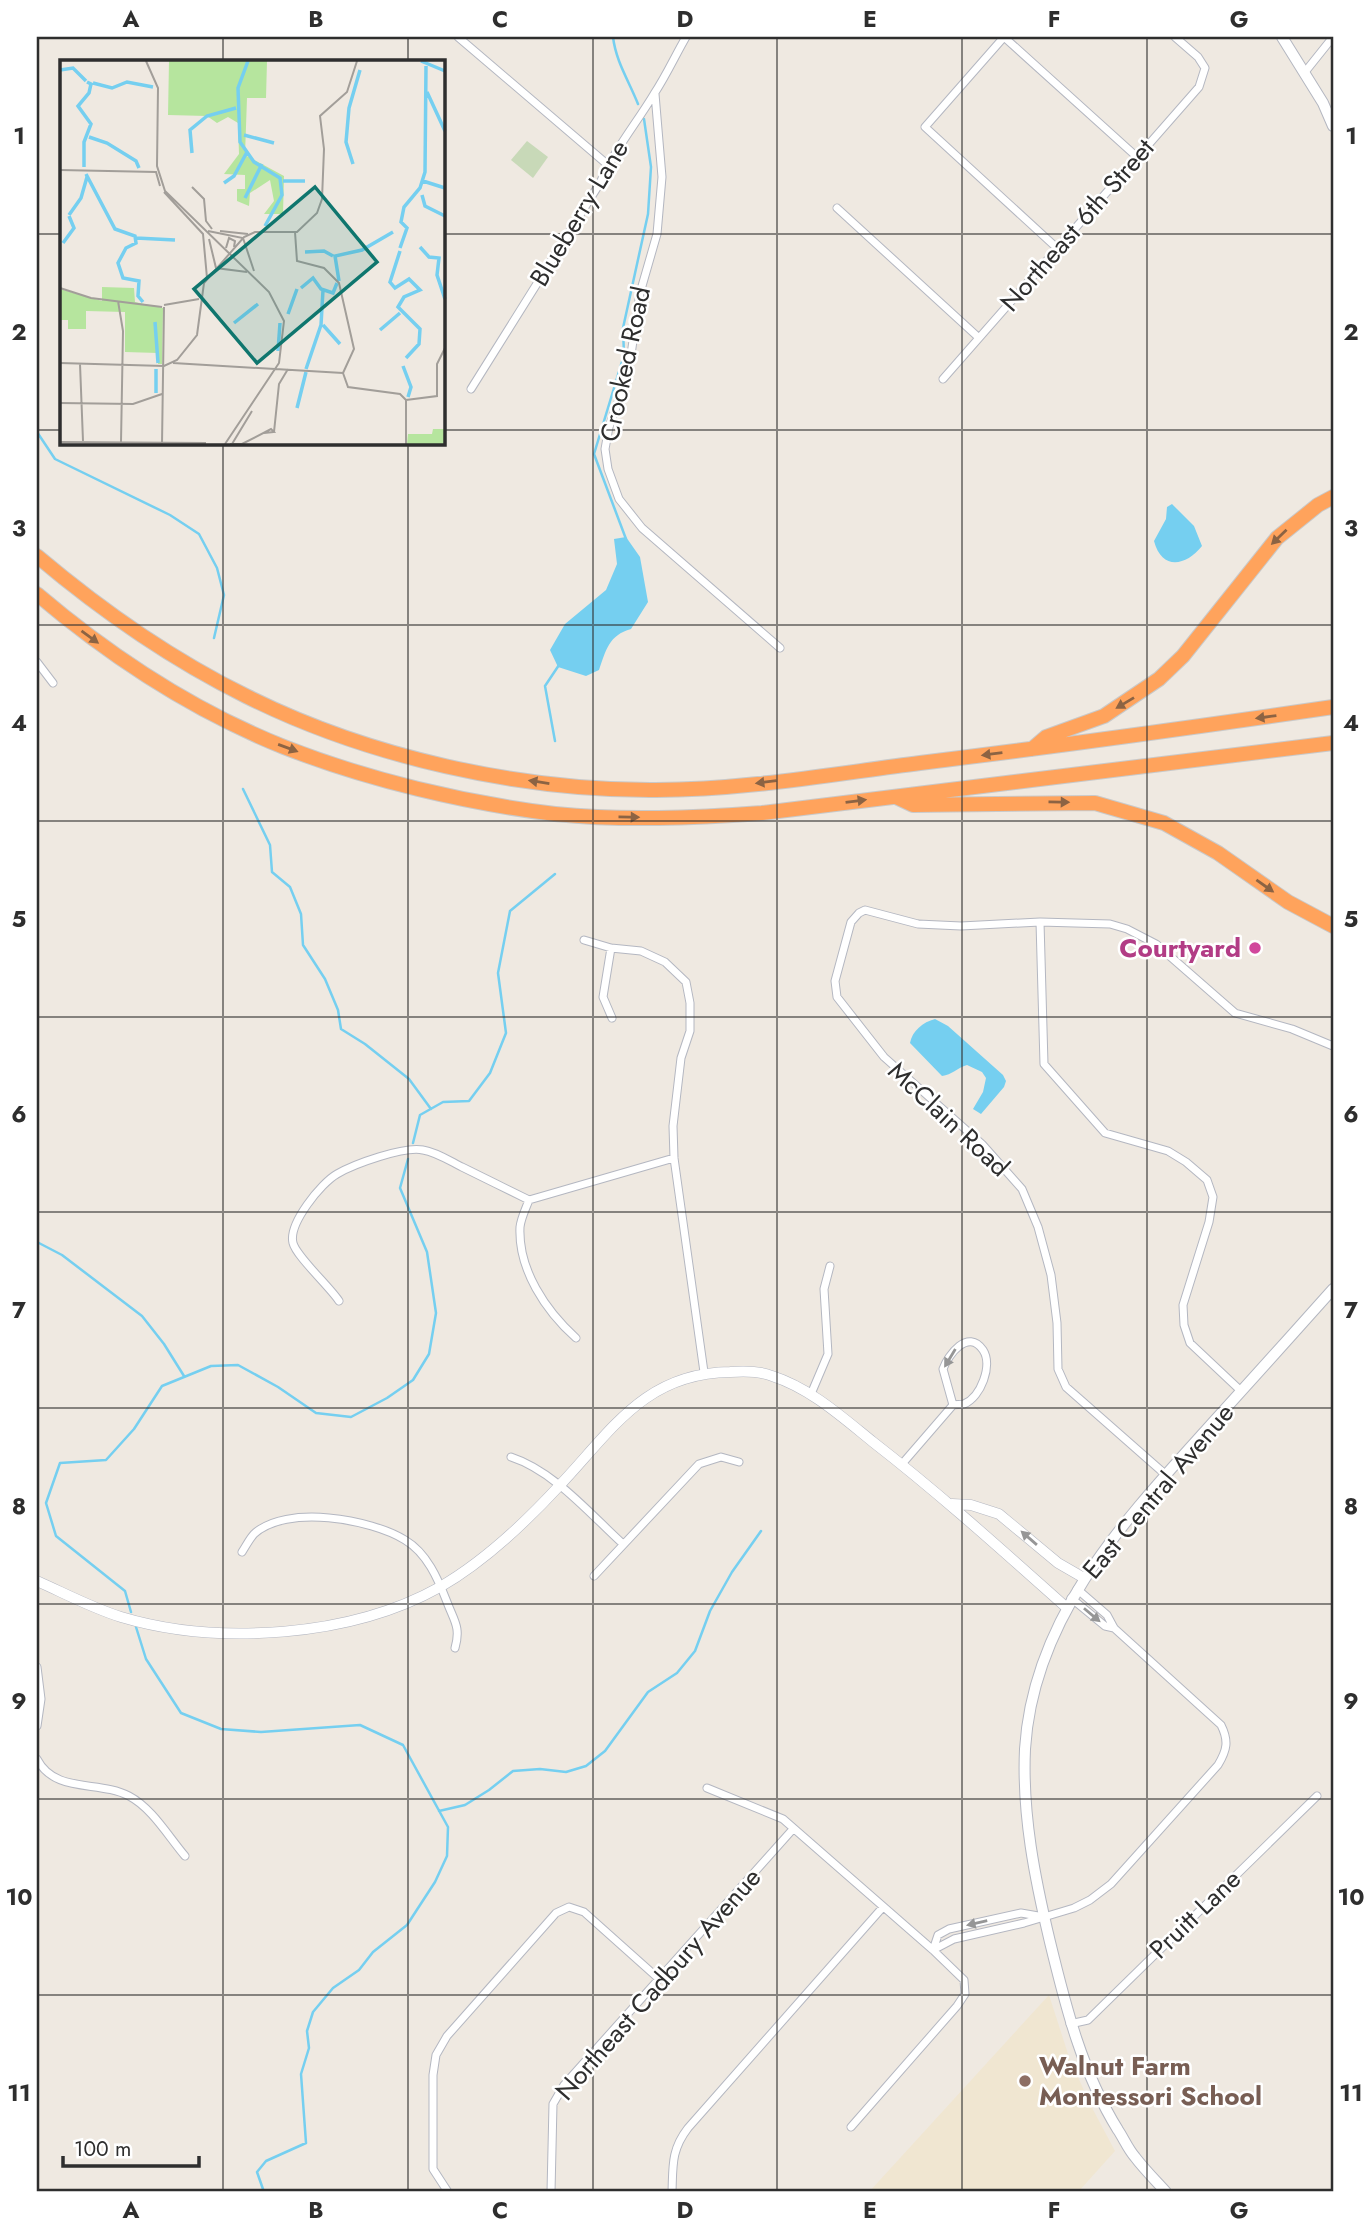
<svg xmlns="http://www.w3.org/2000/svg" width="1370" height="2229" font-family="Jost,sans-serif">
<style>
.education{fill:#f0e6d1}
.cemetery{fill:#c8d9b8}
.water{fill:#75cff0}
.lines{fill:none;stroke-linecap:round;stroke-linejoin:round}
.stream{stroke:#75cff0;stroke-width:2.5}
.minor-casing{stroke:#b4b7c1;stroke-width:9}
.tertiary-casing{stroke:#b4b7c1;stroke-width:11}
.secondary-casing{stroke:#b4b7c1;stroke-width:12}
.motorway-casing{stroke:#c9c9c9;stroke-width:16}
.minor{stroke:#fff;stroke-width:7}
.tertiary{stroke:#fff;stroke-width:10}
.secondary{stroke:#fff;stroke-width:10}
.motorway{stroke:#ffa35c;stroke-width:14}
.oneway{fill:#8c6343}
.oneway2{fill:#969696}
.grid{fill:none;stroke:#2e2e2e;stroke-width:2;stroke-opacity:0.55}
.hotel-dot{fill:#d1479c;stroke:#fff;stroke-width:2.5}
.education-dot{fill:#8d6e63;stroke:#fff;stroke-width:2.5}
.labels{text-anchor:middle;dominant-baseline:central;stroke-width:5;stroke-linejoin:round;paint-order:stroke}
.street-label{font-size:26px;fill:#2e2e2e;stroke:#fff}
.hotel-label{font-size:26px;font-weight:bold;fill:#b23c85;stroke:#fff;text-anchor:end}
.education-label{font-size:26px;font-weight:bold;fill:#785e54;stroke:#fff;text-anchor:start}
.inset-river{fill:none;stroke:#75cff0;stroke-width:3.5}
.inset-road{fill:none;stroke:#a29e99;stroke-width:2}
.view{fill:#0f766e;fill-opacity:0.15;stroke:#0f766e;stroke-width:3.5}
.inset-edge{fill:none;stroke:#2e2e2e;stroke-width:3.5}
.neatline{fill:none;stroke:#2e2e2e;stroke-width:2.5}
.grid-label{font-size:23px;text-anchor:middle;font-weight:bold;fill:#2e2e2e}
</style>
<rect width="100%" height="100%" fill="#efe9e1"/>
<path class="education" d="M1049,1995L1069,2057L1090,2104L1115,2151L1078,2192H869Z"/>
<path class="cemetery" d="M527,141L548,157L533,178L511,160Z"/>
<path class="water" d="M1172,504L1194,526L1202,546C1186,566 1162,571 1154,541L1166,519L1167,507Z
M626,537L640,557L648,602L631,629C609,635 606,650 599,670L586,676L558,667L550,650L565,624L606,590L617,564L614,539Z
M935,1019L948,1026L1003,1075L1006,1081L1004,1087L981,1114L973,1109L983,1092L986,1078L982,1072L967,1065C957,1068 952,1075 942,1076L910,1043C912,1031 923,1022 935,1019Z"/>
<g class="lines">
<path class="stream" d="M613,37C616,62 629,81 638,104
M37,432L55,459L170,515L199,534L217,568L224,595L214,638
M626,539L594,454L624,355L623,328L648,214L651,167L644,119
M555,741L545,686L559,665
M243,789L270,845L272,872L290,887L301,914L303,945L325,979L338,1010L341,1029L365,1044L409,1079L431,1109
M413,1143L420,1115L443,1102L469,1101L490,1073L506,1033L498,973L510,911L555,874
M37,1242L62,1255L142,1316L164,1344L184,1376
M131,1612L125,1591L56,1536L46,1503L60,1463L106,1460L134,1429L162,1386L211,1366L238,1365L278,1387L316,1413L351,1417L387,1398L413,1380L429,1354L436,1313L427,1252L400,1188L408,1159
M136,1627L146,1659L181,1713L221,1729L261,1732L360,1725L403,1745L448,1827L447,1856L435,1882L407,1925L373,1952L359,1970L333,1988L313,2012L307,2031L309,2048L301,2074L306,2143L266,2161L257,2172L264,2192
M439,1811L465,1805L489,1790L513,1771L540,1769L566,1772L586,1766L605,1751L648,1692L677,1673L695,1651L710,1611L732,1572L761,1531"/>
<defs>
<path id="minor" d="M458,37L608,165
M1004,37L925,127L1058,249
M1004,37L1137,157
M1305,72L1333,37
M655,94L662,177L657,234L640,293L628,375L609,427L605,449L608,469L619,499L642,528L780,648
M837,208L978,337
M943,379L1199,87L1205,68L1198,57L1175,37
M471,389L600,183C614,150 636,124 654,94C666,76 675,56 686,37
M37,662L53,683
M1040,922L1044,1064L1105,1133L1168,1151L1186,1162L1207,1180L1213,1197L1209,1222L1183,1305L1184,1325L1190,1343L1241,1391
M584,940L611,948L641,951L665,962L686,982L690,1003V1031L681,1058L673,1126L674,1158L704,1372
M611,948L603,997L612,1018
M529,1200C526,1208 521,1218 520,1227C518,1270 546,1311 576,1338
M339,1301C330,1287 296,1256 293,1243C288,1224 321,1183 337,1174C354,1164 404,1146 423,1150C436,1152 450,1161 462,1167C484,1178 507,1189 529,1200L674,1158
M811,1394L828,1354L824,1289L830,1266
M511,1457C554,1471 590,1514 623,1544
M902,1464L953,1405C956,1404 960,1405 964,1404C981,1397 993,1365 983,1350C968,1328 948,1355 943,1369L953,1405
M1166,1475L1066,1387L1058,1369L1057,1323L1051,1275L1038,1227L1022,1189L982,1144L884,1057L837,997L835,981L851,922L859,913L865,910L918,924L961,926L1040,922L1110,924L1127,929L1156,944L1235,1013L1292,1029L1333,1046
M242,1552C246,1546 250,1538 254,1534C286,1504 371,1519 405,1540C427,1553 438,1579 447,1602C454,1621 461,1627 455,1648
M594,1576L699,1464L721,1457L739,1462
M1071,1598L1105,1626L1114,1628
M37,1667L41,1699L37,1726
M37,1759C55,1794 99,1780 129,1796C152,1808 168,1836 185,1856
M707,1788L783,1819L933,1950L964,1980L965,1994L957,2006L851,2127
M1044,1917L1021,1913L949,1929L938,1935L933,1950L954,1939L1024,1923L1074,1908L1090,1900L1111,1884L1218,1765C1227,1750 1229,1741 1221,1725L1114,1628L1107,1615L1077,1589
M1070,2024L1088,2020L1317,1796
M448,2192L433,2169V2075L436,2055L447,2036L556,1913L569,1907L584,1912L659,1979
M551,2192L553,2104L564,2085L793,1829
M672,2192C673,2166 671,2150 688,2128L883,1907"/>
<path id="tertiary" d="M952,1504L971,1505L999,1514L1058,1563L1084,1578
M37,1581C64,1593 92,1608 121,1617C218,1646 351,1637 440,1587C485,1561 525,1523 560,1485C612,1430 645,1373 730,1372C743,1371 760,1371 772,1376C810,1388 842,1417 873,1442C940,1494 1003,1551 1067,1608"/>
<path id="secondary" d="M1282,37L1323,103L1333,126
M1166,2192C1156,2181 1144,2169 1135,2157C1128,2149 1124,2139 1118,2130C1082,2072 1066,2008 1050,1942C1035,1879 1022,1815 1025,1749C1033,1618 1123,1522 1206,1430C1249,1383 1291,1336 1333,1289"/>
<path id="motorway" d="M37,556C101,610 171,659 246,696C368,757 520,791 656,790C744,790 833,774 920,763C1058,746 1196,727 1333,707
M37,594C110,656 194,711 284,747C368,780 465,803 555,814C624,821 693,818 762,813L1333,743
M1032,749L1046,737L1104,716L1159,679L1183,656L1277,538L1318,505L1333,497
M896,797L913,805L1095,803L1164,823L1218,853L1288,902L1333,926"/>
</defs>
<use href="#minor" class="minor-casing"/>
<use href="#tertiary" class="tertiary-casing"/>
<use href="#secondary" class="secondary-casing"/>
<use href="#motorway" class="motorway-casing"/>
<use href="#minor" class="minor"/>
<use href="#tertiary" class="tertiary"/>
<use href="#secondary" class="secondary"/>
<use href="#motorway" class="motorway"/>
</g>
<defs><path id="oneway-solid" d="M-6-.8H1V-3.2L6.5 0L1 3.2V.8H-6Z" transform="scale(1.75)"/></defs>
<g class="oneway">
<use href="#oneway-solid" transform="translate(1279 537) rotate(136)"/>
<use href="#oneway-solid" transform="translate(90 637) rotate(36)"/>
<use href="#oneway-solid" transform="translate(1125 703) rotate(149)"/>
<use href="#oneway-solid" transform="translate(1266 717) rotate(172)"/>
<use href="#oneway-solid" transform="translate(288 748) rotate(20)"/>
<use href="#oneway-solid" transform="translate(992 754) rotate(173)"/>
<use href="#oneway-solid" transform="translate(539 782) rotate(-171)"/>
<use href="#oneway-solid" transform="translate(766 782) rotate(173)"/>
<use href="#oneway-solid" transform="translate(856 801) rotate(-7)"/>
<use href="#oneway-solid" transform="translate(1059 802) rotate(1)"/>
<use href="#oneway-solid" transform="translate(629 817) rotate(1)"/>
<use href="#oneway-solid" transform="translate(1265 886) rotate(35)"/>
</g>
<g class="oneway2">
<use href="#oneway-solid" transform="translate(950 1358) rotate(121)"/>
<use href="#oneway-solid" transform="translate(1029 1538) rotate(-139)"/>
<use href="#oneway-solid" transform="translate(1092 1615) rotate(40)"/>
<use href="#oneway-solid" transform="translate(977 1923) rotate(167)"/>
</g>
<path class="grid" d="M223,37V61M408,37V61M593,37V2192M777,37V2192M962,37V2192M1147,37V2192M37,234H61M443,234H1333M37,430H61M443,430H1333M223,443V2192M408,443V2192M37,625H1333M37,821H1333M37,1017H1333M37,1212H1333M37,1408H1333M37,1604H1333M37,1799H1333M37,1995H1333"/>
<circle class="hotel-dot" cx="1255" cy="948" r="7"/>
<circle class="education-dot" cx="1025" cy="2081" r="7"/>
<g class="labels">
<g class="street-label">
<text transform="translate(579 213) rotate(-59)">Blueberry Lane</text>
<text transform="translate(1077 225) rotate(-49)">Northeast 6th Street</text>
<text transform="translate(625 364) rotate(-78)">Crooked Road</text>
<text transform="translate(949 1119) rotate(43)">McClain Road</text>
<text transform="translate(1158 1491) rotate(-50)">East Central Avenue</text>
<text transform="translate(1195 1914) rotate(-44)">Pruitt Lane</text>
<text transform="translate(658 1984) rotate(-49)">Northeast Cadbury Avenue</text>
</g>
<g class="hotel-label">
<text x="1241" y="948">Courtyard</text>
</g>
<g class="education-label">
<text x="1039" y="2066">Walnut Farm<tspan x="1039" dy="30">Montessori School</tspan></text>
</g>
</g>
<g transform="translate(60 60)">
<rect width="385" height="385" fill="#efe9e1"/>
<path d="M109,1H207L206,38H187L185,95L224,116L223,154H204L214,141L210,120L190,133L189,146L177,141V129H185V115L164,114L179,94L178,63L168,57L157,63L147,56L108,55ZM42,227L74,228L75,242L103,248L102,304H98V293L65,292V252L26,251V269H8V260H0V229L42,241ZM373,369H385V384H347L348,374H372Z" fill="#b6e59e"/>
<path class="inset-river" d="M188,1L178,28L180,82L194,102L220,118L222,135L205,166M361,1L385,11M0,10L13,8L26,21M33,23L52,28L67,22L93,27M367,32L385,71M184,75L214,83M29,77L47,83L76,101L79,108M132,93L130,70L147,56L176,48M293,104L286,82L289,48L300,10M24,107V82L31,64L18,46L29,33L31,24L27,22M26,114L55,169L75,176L76,183L66,188L58,203L63,218L79,221L78,236L83,242M223,121H245M363,121L385,128M164,123L174,116L187,92M362,135L365,146L385,156M185,138L202,104M9,155L21,138L27,117M76,178L115,180M3,183L14,168L9,156M360,187L369,197L379,198L377,215L385,239M340,188L347,168L341,162L344,147L360,128L365,112L366,6M340,191L330,222L335,228L349,219L360,230L344,237L338,247L360,269L359,284L346,298M245,192L264,191L273,196M279,221L275,196L302,190L333,172M241,228L253,218L261,229L273,233L277,223M228,254L237,229M95,262L98,303M174,263L198,244M263,265L280,284M320,270L340,253M218,291L220,263M343,306L351,327L348,337M246,309L261,265L263,230M96,333V309M237,348L246,312"/>
<path class="inset-road" d="M86,1L98,28L97,106L105,131L209,232L224,261L219,303L165,384M0,110L96,112L100,126M132,127L144,139L146,161L152,169M104,132L143,174L147,218M148,171L183,178L194,211M160,171L188,174M235,172L237,201L264,208L279,223L294,289L283,313M149,179L156,208L187,212M166,188L169,178L175,181L174,187M0,228L31,238L102,247M58,241L63,271L61,382M104,245L139,239M0,303L104,306L117,300L137,275L144,223L184,177L195,172H237L257,153L262,139L264,89L260,56L287,32L297,1M113,303L283,313M20,304L23,381M283,313L288,327L340,334L346,340M346,340L377,336V304L385,288M346,340V384M0,343L73,344L102,334M214,372L219,324L228,309M0,382L146,383M102,384L104,247M170,384H182L211,369L214,372L204,373M172,384L192,351"/>
<path class="view" d="M255,127L317,202L197,303L134,229Z"/>
<rect width="385" height="385" class="inset-edge"/>
</g>
<rect width="1370" height="2229" fill="none" stroke="#ffffff" stroke-width="77"/>
<path d="M63 2156v10h136v-10" fill="none" stroke="#2e2e2e" stroke-width="3.5"/>
<text x="74" y="2156" font-size="21" fill="#2e2e2e" stroke="#ffffff" stroke-width="5" paint-order="stroke">100 m</text>
<rect x="38" y="38" width="1294" height="2152" class="neatline"/>
<g class="grid-label">
<text x="131" y="27">A</text>
<text x="316" y="27">B</text>
<text x="500" y="27">C</text>
<text x="685" y="27">D</text>
<text x="870" y="27">E</text>
<text x="1054" y="27">F</text>
<text x="1239" y="27">G</text>
<text x="19" y="144">1</text>
<text x="1351" y="144">1</text>
<text x="19" y="340">2</text>
<text x="1351" y="340">2</text>
<text x="19" y="536">3</text>
<text x="1351" y="536">3</text>
<text x="19" y="731">4</text>
<text x="1351" y="731">4</text>
<text x="19" y="927">5</text>
<text x="1351" y="927">5</text>
<text x="19" y="1122">6</text>
<text x="1351" y="1122">6</text>
<text x="19" y="1318">7</text>
<text x="1351" y="1318">7</text>
<text x="19" y="1514">8</text>
<text x="1351" y="1514">8</text>
<text x="19" y="1709">9</text>
<text x="1351" y="1709">9</text>
<text x="19" y="1905">10</text>
<text x="1351" y="1905">10</text>
<text x="19" y="2101">11</text>
<text x="1351" y="2101">11</text>
<text x="131" y="2218">A</text>
<text x="316" y="2218">B</text>
<text x="500" y="2218">C</text>
<text x="685" y="2218">D</text>
<text x="870" y="2218">E</text>
<text x="1054" y="2218">F</text>
<text x="1239" y="2218">G</text>
</g>
</svg>
